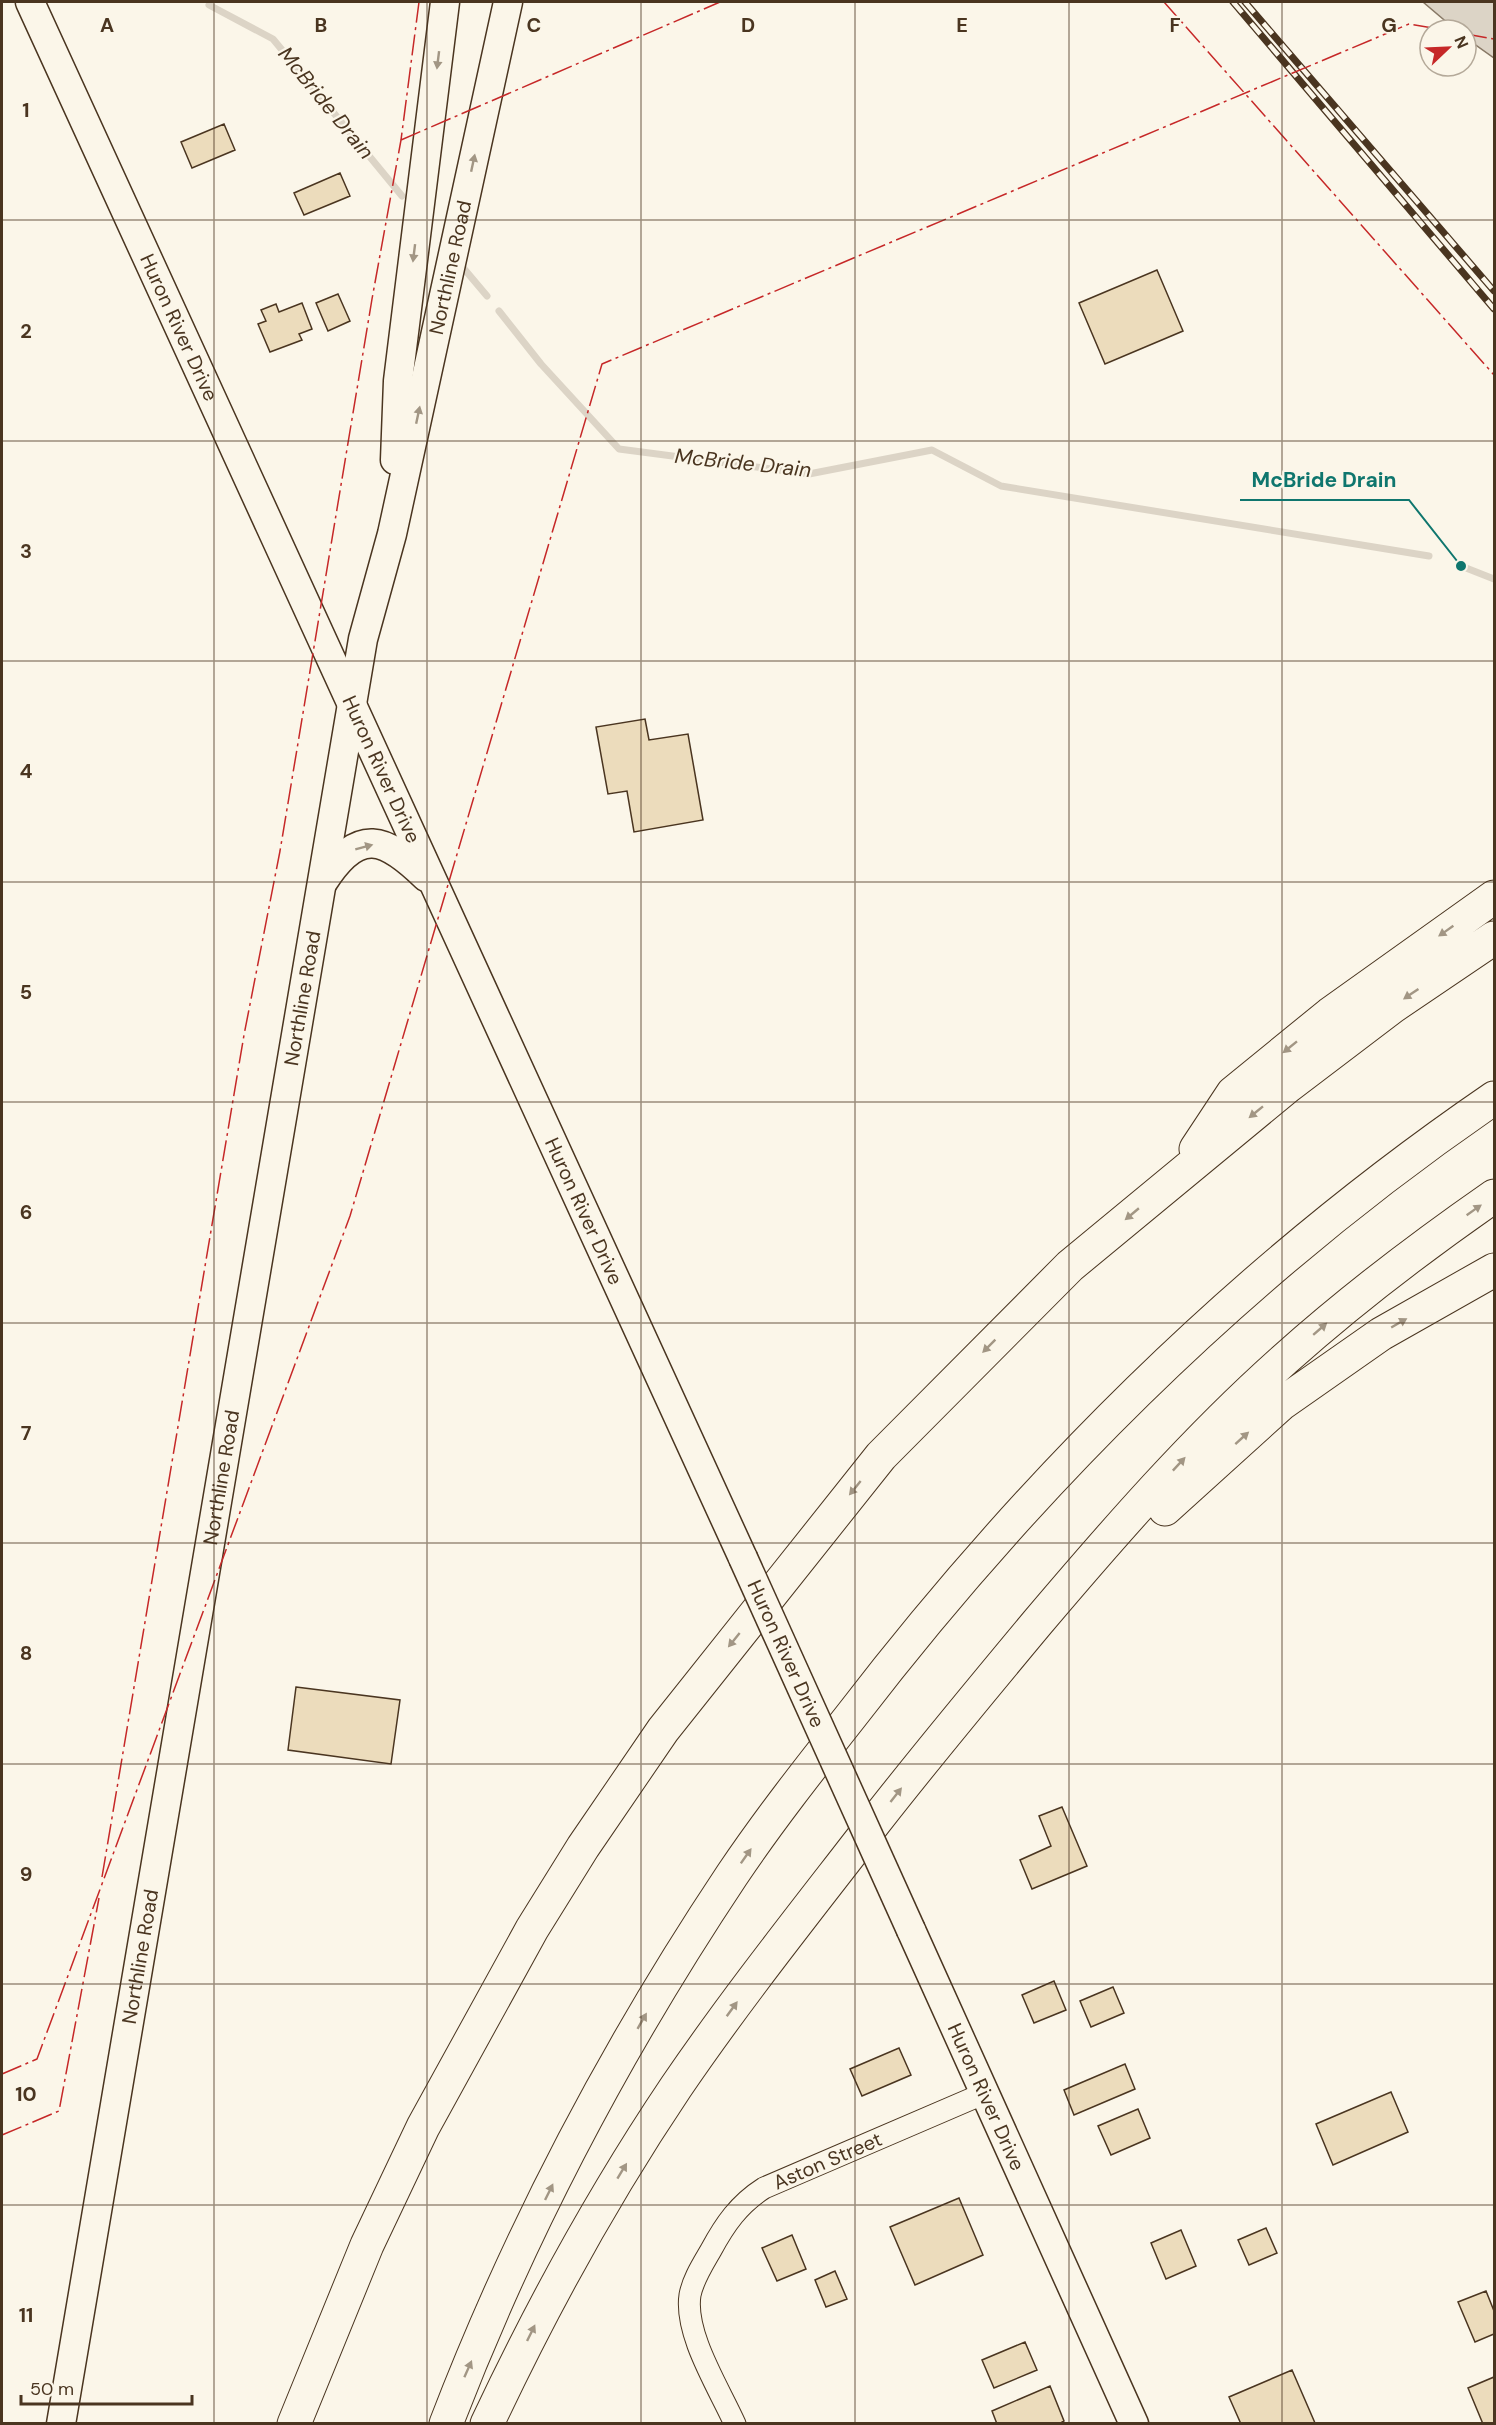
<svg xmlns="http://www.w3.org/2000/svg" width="1496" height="2425" font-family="'DM Sans',sans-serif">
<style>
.water{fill:#dcd4c6;stroke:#887966;stroke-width:1.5}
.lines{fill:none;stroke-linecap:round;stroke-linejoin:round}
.stream{stroke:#dcd4c6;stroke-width:7}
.building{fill:#ecdcbc;stroke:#4a3520;stroke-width:1.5}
.street-casing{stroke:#4a3520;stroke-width:23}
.secondary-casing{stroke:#4a3520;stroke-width:31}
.highway-casing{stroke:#4a3520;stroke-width:35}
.street{stroke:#fbf6e9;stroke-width:21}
.secondary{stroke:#fbf6e9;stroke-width:28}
.highway{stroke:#fbf6e9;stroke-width:33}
.rail-casing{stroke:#4a3520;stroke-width:7}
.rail{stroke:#fbf6e9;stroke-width:4.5;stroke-dasharray:14;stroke-linecap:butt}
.secondary-bridge-casing{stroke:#4a3520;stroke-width:31;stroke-linecap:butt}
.secondary-bridge{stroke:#fbf6e9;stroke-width:28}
.power{stroke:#c62828;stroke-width:1.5;stroke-dasharray:21 4.5 3 4.5;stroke-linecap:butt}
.oneway{fill:#a29684}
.grid{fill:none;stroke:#4a3520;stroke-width:1.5;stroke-opacity:0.55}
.labels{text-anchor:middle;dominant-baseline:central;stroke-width:4.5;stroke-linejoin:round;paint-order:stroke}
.street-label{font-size:20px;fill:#4a3520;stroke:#fbf6e9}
.water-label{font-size:21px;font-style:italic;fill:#4a3520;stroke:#fbf6e9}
.grid-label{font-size:20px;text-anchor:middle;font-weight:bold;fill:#4a3520;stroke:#fbf6e9;stroke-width:4.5;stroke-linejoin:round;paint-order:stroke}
.leader{fill:none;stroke:#0f766e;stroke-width:2}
.callout-dot{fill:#0f766e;stroke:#fbf6e9;stroke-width:2}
.callout-label{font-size:21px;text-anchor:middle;font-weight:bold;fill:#0f766e;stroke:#fbf6e9;stroke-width:4.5;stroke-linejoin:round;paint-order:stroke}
</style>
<rect width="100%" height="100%" fill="#fbf6e9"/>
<path class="water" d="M1423,2H1494V58L1466,38V30H1456Z"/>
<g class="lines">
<path class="stream" d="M209,5L273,39L402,196
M460,264L487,296
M499,311L541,364L619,449L809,474L932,450L1001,486L1429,556
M1461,566L1494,579"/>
</g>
<path class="building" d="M224,124L235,150L192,168L181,142Z
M340,173L350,196L304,215L294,193Z
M1157,270L1183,331L1105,364L1079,303Z
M338,294L350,321L328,331L316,303Z
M302,303L312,329L299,334L302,340L270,352L258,324L266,321L261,310L276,304L279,312Z
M645,719L649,740L688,734L703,820L634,832L627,791L608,794L596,727Z
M296,1687L400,1700L391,1764L288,1750Z
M1062,1807L1087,1866L1032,1889L1020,1860L1051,1846L1039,1816Z
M1054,1981L1066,2010L1034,2023L1022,1995Z
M1113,1987L1124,2013L1091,2027L1080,2001Z
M899,2048L911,2075L862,2096L850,2069Z
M1125,2064L1135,2089L1074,2115L1064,2090Z
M1391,2092L1408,2132L1333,2165L1316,2124Z
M1138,2109L1150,2138L1111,2155L1098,2126Z
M959,2198L983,2255L915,2285L890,2227Z
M1266,2228L1277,2253L1249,2265L1238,2240Z
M1181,2230L1196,2266L1166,2279L1151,2243Z
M792,2235L806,2269L777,2281L762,2248Z
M835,2271L847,2299L826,2307L815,2280Z
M1486,2291L1494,2311V2334L1475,2342L1458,2302Z
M1025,2342L1037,2370L994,2388L982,2360Z
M1292,2370L1315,2423L1241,2424L1229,2397Z
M1494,2377V2424H1483L1468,2388Z
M1050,2386L1064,2421L1059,2424H997L992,2411Z"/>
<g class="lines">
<defs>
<g id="street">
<path id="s1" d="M735,2424C719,2388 684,2334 690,2295C693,2279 703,2264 711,2250C725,2224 739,2204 764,2188L985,2093"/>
</g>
<g id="secondary">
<path id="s2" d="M30,2L743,1558"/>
<path d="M395,460L398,381L445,2"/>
<path d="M323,882C359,826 385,837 426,877"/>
<path id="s3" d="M911,1930L1134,2424"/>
<path id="s4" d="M61,2424L363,639L392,534L508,2"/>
</g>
<path id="highway" d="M1196,1149L1233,1093L1330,1014L1494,897
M1165,1509L1281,1404L1381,1334L1494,1270
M294,2424L367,2245L423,2127L532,1929L583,1847L663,1730L881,1456L1070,1266L1288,1086L1392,1007L1494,938
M446,2424C520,2231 618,2046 732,1875C769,1820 810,1768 851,1716C1033,1479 1247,1267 1494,1098
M487,2424C542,2307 604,2194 676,2087C738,1996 807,1910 874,1823C927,1755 982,1689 1037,1623C1115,1531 1195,1439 1285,1359C1351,1300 1422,1246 1494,1196"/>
</defs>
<use href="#street" class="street-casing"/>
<use href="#secondary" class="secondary-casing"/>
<use href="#highway" class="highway-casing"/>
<use href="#street" class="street"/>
<use href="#secondary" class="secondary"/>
<use href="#highway" class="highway"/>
<defs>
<path id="rail" d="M1233,2L1494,309
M1245,2L1494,291"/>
</defs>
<use href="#rail" class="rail-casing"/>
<use href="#rail" class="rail"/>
<defs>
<g id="secondary-bridge">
<path id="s5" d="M743,1558L911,1930"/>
</g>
</defs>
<use href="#secondary-bridge" class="secondary-bridge-casing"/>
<use href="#secondary-bridge" class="secondary-bridge"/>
<path class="power" d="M1164,2L1494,375
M1466,34L1494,39
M401,140L720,2
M102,1877L244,1035L280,851L372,299L401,140L419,2
M2,2074L37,2059L350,1216L602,364L1409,24L1445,30
M2,2135L59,2111L99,1898"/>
</g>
<defs><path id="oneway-solid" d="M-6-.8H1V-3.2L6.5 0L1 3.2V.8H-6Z" transform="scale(1.5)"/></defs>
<g class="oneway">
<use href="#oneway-solid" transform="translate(438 60) rotate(97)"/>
<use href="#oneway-solid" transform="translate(473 163) rotate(-78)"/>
<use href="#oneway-solid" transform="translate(414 253) rotate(97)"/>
<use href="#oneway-solid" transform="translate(418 415) rotate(-78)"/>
<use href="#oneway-solid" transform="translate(364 847) rotate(-15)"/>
<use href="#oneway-solid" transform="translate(1446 931) rotate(145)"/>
<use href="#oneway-solid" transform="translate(1411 994) rotate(146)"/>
<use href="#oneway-solid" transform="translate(1290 1047) rotate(141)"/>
<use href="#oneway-solid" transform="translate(1256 1112) rotate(141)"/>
<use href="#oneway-solid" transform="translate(1474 1210) rotate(-35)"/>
<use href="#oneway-solid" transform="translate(1132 1214) rotate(140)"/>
<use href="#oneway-solid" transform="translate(1399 1323) rotate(-30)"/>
<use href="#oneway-solid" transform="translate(1320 1329) rotate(-41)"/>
<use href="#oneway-solid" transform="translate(989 1346) rotate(135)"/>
<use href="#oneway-solid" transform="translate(1242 1438) rotate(-42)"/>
<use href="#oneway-solid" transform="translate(1179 1464) rotate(-47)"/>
<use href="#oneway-solid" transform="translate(855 1488) rotate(129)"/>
<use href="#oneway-solid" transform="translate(734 1640) rotate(129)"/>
<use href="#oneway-solid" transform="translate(896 1795) rotate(-52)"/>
<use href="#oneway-solid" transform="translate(746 1856) rotate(-55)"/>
<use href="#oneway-solid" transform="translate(732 2009) rotate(-54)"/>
<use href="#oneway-solid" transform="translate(642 2021) rotate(-60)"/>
<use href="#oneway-solid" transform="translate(622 2171) rotate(-59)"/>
<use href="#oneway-solid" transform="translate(549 2192) rotate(-64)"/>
<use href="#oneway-solid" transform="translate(531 2333) rotate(-64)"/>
<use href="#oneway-solid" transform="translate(468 2369) rotate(-66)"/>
</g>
<path class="grid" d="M214,2V2424M427,2V2424M641,2V2424M855,2V2424M1069,2V2424M1282,2V2424M2,220H1494M2,441H1494M2,661H1494M2,882H1494M2,1102H1494M2,1323H1494M2,1543H1494M2,1764H1494M2,1984H1494M2,2205H1494"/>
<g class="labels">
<g class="street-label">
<text stroke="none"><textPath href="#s4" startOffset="2192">Northline Road</textPath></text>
<text stroke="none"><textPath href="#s2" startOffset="358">Huron River Drive</textPath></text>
<text stroke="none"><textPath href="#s2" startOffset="844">Huron River Drive</textPath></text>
<text stroke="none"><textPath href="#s4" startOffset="1446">Northline Road</textPath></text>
<text stroke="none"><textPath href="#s2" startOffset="1330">Huron River Drive</textPath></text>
<text stroke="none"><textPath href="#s4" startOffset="960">Northline Road</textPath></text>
<text stroke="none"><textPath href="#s5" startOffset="105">Huron River Drive</textPath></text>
<text stroke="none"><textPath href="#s4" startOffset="474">Northline Road</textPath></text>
<text stroke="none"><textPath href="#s3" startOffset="183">Huron River Drive</textPath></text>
<text stroke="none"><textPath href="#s1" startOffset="340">Aston Street</textPath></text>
</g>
<g class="water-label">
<text transform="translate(326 103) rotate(51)">McBride Drain</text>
<text transform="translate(743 463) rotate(6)">McBride Drain</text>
</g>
</g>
<g class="grid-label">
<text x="107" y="32">A</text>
<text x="321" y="32">B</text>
<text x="534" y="32">C</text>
<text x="748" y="32">D</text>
<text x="962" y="32">E</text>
<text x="1175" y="32">F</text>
<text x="1389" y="32">G</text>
<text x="26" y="117">1</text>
<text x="26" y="338">2</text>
<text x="26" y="558">3</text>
<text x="26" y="778">4</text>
<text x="26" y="999">5</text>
<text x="26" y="1219">6</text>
<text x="26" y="1440">7</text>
<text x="26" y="1660">8</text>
<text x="26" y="1881">9</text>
<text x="26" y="2101">10</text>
<text x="26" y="2322">11</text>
</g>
<path class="leader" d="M1461 566L1409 500H1240"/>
<circle class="callout-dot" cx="1461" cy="566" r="6"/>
<g class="callout-label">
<text x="1324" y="487">McBride Drain</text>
</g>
<rect width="1496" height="2425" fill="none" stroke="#4a3520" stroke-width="6"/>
<g transform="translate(1448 48) rotate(67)"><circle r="28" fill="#fbf6e9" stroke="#b4a999" stroke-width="1.5"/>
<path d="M0-4.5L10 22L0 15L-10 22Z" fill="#c62828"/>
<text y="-9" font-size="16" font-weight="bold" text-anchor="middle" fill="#4a3520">N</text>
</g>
<path d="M21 2395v9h171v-9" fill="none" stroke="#4a3520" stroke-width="3"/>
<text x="30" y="2395" font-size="18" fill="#4a3520" stroke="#fbf6e9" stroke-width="4.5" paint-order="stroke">50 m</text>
</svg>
